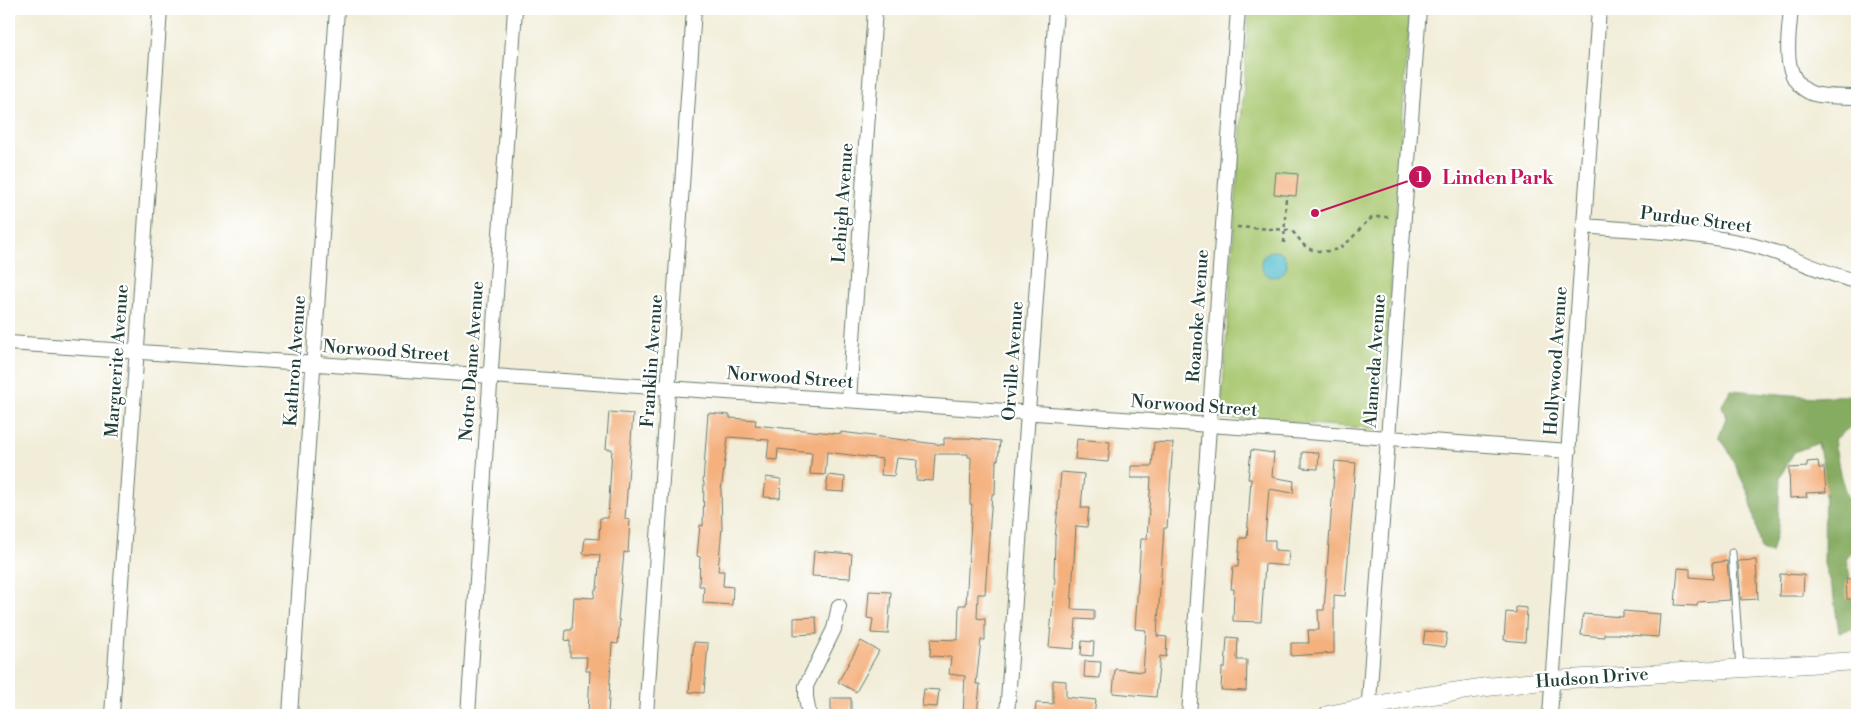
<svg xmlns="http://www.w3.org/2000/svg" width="1866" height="724" font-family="'Libre Bodoni',serif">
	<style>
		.green { fill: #a8c76f; stroke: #648252 }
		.forest { fill: #86ac62; stroke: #52744b }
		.water { fill: #52becd; stroke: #387e80 }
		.building { fill: #f4b17e }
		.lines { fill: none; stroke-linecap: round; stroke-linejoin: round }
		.service-casing { stroke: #687b6d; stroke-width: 9 }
		.minor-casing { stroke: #687b6d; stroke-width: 16 }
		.tertiary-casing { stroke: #687b6d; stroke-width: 19 }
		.path { stroke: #687b6d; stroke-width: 2.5; stroke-dasharray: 4 4; stroke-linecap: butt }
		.service { stroke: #fff; stroke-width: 7 }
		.minor { stroke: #fff; stroke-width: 14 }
		.tertiary { stroke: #fff; stroke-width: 18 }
		.labels { text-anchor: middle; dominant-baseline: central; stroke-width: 4.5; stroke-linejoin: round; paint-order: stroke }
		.street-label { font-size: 18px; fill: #1f3d34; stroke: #fff }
		.leader { fill: none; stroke: #c2185b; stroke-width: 2 }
		.callout-dot { fill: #c2185b; stroke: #fff; stroke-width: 2 }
		.mark-label { font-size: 15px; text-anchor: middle; font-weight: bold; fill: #fff }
		.callout-label { font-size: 19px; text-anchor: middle; font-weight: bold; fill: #c2185b; stroke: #fff; stroke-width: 4.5; stroke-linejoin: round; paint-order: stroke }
	</style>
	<rect width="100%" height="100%" fill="#fff"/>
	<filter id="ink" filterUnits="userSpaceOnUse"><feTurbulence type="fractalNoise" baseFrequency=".02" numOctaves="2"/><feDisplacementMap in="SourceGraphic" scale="10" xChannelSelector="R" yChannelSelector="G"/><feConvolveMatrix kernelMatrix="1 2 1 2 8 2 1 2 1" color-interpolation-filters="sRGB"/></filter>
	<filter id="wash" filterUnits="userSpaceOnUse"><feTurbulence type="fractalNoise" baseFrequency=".0096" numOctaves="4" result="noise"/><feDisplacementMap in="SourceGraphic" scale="20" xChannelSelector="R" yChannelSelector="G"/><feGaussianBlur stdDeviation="1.12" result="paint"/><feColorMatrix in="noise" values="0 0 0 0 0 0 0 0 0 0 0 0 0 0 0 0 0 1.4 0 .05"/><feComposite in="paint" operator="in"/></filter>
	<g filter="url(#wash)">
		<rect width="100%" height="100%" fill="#f1edd8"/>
		<path class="green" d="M1249 9H1410L1381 429 1221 418Z"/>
		<path class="forest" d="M1731 390 1815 397 1857 395V428L1850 427 1834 440 1840 474 1857 530V548L1847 558 1857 628 1839 632 1833 592 1824 564 1825 476 1818 443 1794 452 1780 477 1778 526 1771 553 1761 550 1750 497 1728 450 1719 436 1726 418 1722 405Z"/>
		<path class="water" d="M1261 264a13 13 0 1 1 26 0a13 13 0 1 1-26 0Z"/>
		<g id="blocks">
			<path class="building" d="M1276 172 1298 174 1296 196 1274 194Z
				M609 412 633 414 625 519 630 520 628 553 624 552 618 620H620L618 644 612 643 608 715H588L590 671H586L587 657H570V641L565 640 566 630H572L574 597 594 598 595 589H597L600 555 583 554 585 538 599 539 600 518H608L612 449H606Z
				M708 413 730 415V418L756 420 755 425 841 434V432L944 445V438H967L1000 441 998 460H996L995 494H992L985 594H978L977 618 985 619V640H981L976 684H980L977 715H963L965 676 949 674 951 657 930 656 931 639 958 640 959 605H966L972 504H970L971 457H968V454H935L933 481 916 480 917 460 897 458 894 476 881 475 882 459 827 452 825 475 810 474 812 453 778 449 777 460 767 459 769 440 728 437 721 491 722 528 718 571H724L723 586 733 587 732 605 703 603 704 586H699L700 557 697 556 700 525 703 526 704 482H703Z
				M1077 439 1110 442 1108 462 1075 459Z
				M1154 442 1173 443 1167 528H1164L1157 636 1167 637 1166 657 1160 656 1156 697 1113 693 1115 669 1143 672 1146 630 1135 629 1141 539H1147L1151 478H1131V466H1152Z
				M1251 450 1274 453 1272 477 1294 481 1293 493 1269 489 1265 540H1275V550L1289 551 1288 566 1265 564 1261 622 1233 621 1234 589H1231L1233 567H1238L1240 538H1247L1251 479H1248Z
				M1302 452 1319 453 1318 469 1302 468Z
				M1335 461 1356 463 1345 596 1334 595V653L1291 656V643H1309L1308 630H1319L1318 610H1324Z
				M1818 461 1819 468H1824L1826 492 1806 493 1807 497 1790 498 1789 468 1807 467V462Z
				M1061 472 1084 474 1081 508H1089L1087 527 1076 526 1071 609 1094 610V620L1076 619 1074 649 1049 647 1055 578H1054L1055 539Z
				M828 475 845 477 844 492 826 491Z
				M766 477 781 479 780 498 764 497Z
				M814 551 852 554 850 578 812 576Z
				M1756 560 1758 599 1741 600 1738 561Z
				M1727 561 1730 600 1698 602 1697 606 1675 605 1678 568 1690 569V577L1713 579 1712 563Z
				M1780 574 1804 575 1803 596H1779Z
				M1846 579H1857V599H1847Z
				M869 591 891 592 888 634 871 633 873 619 867 618Z
				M1516 607 1527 608 1525 642 1504 640 1506 612 1516 613Z
				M1623 611 1660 614 1658 637 1615 634H1604V637L1581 635 1583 614 1623 617Z
				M816 617 817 634 794 635V618Z
				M1425 631 1447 633 1445 647 1423 644Z
				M1227 637 1238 638 1237 660H1247L1246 691 1221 690 1222 668H1225Z
				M861 641 879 651 856 692 838 682Z
				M1082 641 1094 642 1093 656 1081 655Z
				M694 642 708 643 704 693 689 692Z
				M1085 661 1101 662 1100 678 1084 677Z
				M1053 680 1066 681V697L1096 700 1094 715H1035L1036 703 1053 704Z
				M924 689 939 690 937 707 922 706Z
				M831 698H851V714H831Z"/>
		</g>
	</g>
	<g filter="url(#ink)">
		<use href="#blocks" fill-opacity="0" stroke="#687b6d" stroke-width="1"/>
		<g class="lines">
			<defs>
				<path id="service" d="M1732 553 1740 668"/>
				<path id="minor" d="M1791 9C1789 36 1779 79 1811 93 1824 98 1843 96 1857 97
					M1584 226C1641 231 1700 232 1755 246 1790 255 1822 274 1857 281
					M9 343 1210 425 1569 451
					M849 400 875 9
					M112 715 160 9
					M290 715 337 9
					M468 715 515 9
					M646 715 694 9
					M809 715 806 697V686L834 629 839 606
					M1007 715 1056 9
					M1189 715 1238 9
					M1368 715 1419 9
					M1550 715 1599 9"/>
				<path id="tertiary" d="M1328 715 1412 698 1487 687 1553 680 1857 661"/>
			</defs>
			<use href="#service" class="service-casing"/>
			<use href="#minor" class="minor-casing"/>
			<use href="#tertiary" class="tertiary-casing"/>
			<path class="path" d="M1237 227 1290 230C1297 234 1300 242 1306 247 1311 250 1316 251 1322 251 1346 254 1356 229 1373 217H1390
				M1284 243 1286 195"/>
			<use href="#service" class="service"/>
			<use href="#minor" class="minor"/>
			<use href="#tertiary" class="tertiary"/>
		</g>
	</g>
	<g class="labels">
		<g class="street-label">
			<text transform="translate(843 203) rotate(-86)">Lehigh Avenue</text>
			<text transform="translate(1696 220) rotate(7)">Purdue Street</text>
			<text transform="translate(1198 316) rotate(-86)">Roanoke Avenue</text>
			<text transform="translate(386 351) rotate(4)">Norwood Street</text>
			<text transform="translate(117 361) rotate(-86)">Marguerite Avenue</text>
			<text transform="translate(295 361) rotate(-86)">Kathron Avenue</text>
			<text transform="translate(472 361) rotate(-86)">Notre Dame Avenue</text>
			<text transform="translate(652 361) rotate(-86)">Franklin Avenue</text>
			<text transform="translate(1013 361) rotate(-86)">Orville Avenue</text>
			<text transform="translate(1375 361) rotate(-86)">Alameda Avenue</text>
			<text transform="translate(1556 361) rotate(-86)">Hollywood Avenue</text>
			<text transform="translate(790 378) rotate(4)">Norwood Street</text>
			<text transform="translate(1194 406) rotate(4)">Norwood Street</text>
			<text transform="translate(1592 678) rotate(-4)">Hudson Drive</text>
		</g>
	</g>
	<path class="leader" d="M1315 213L1420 177"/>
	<g class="callout-dot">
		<circle cx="1315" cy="213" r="5"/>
		<circle cx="1420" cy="177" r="12"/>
	</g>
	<g class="mark-label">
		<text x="1420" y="182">1</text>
	</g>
	<g class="callout-label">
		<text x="1498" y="184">Linden Park</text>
	</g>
	<rect width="1866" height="724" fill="none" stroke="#fff" stroke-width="30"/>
</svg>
